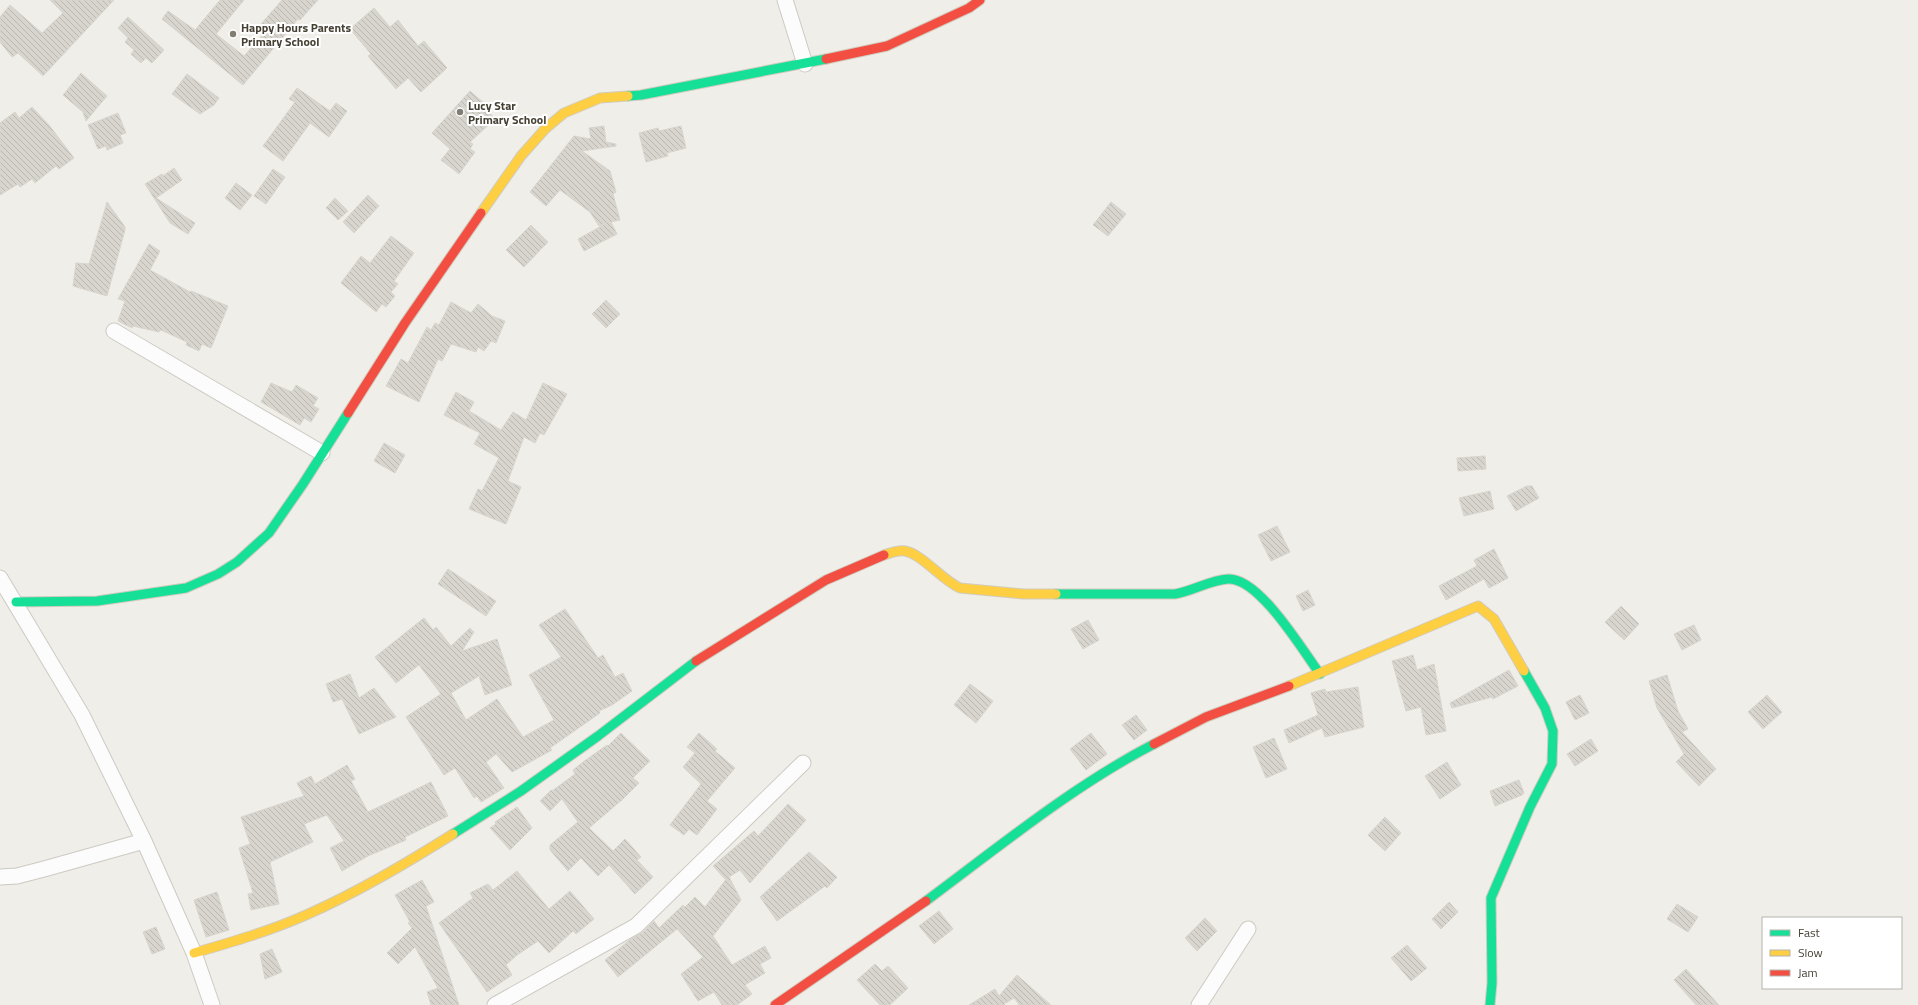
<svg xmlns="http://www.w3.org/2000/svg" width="1918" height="1005" font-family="'Titillium Web',sans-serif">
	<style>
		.building { fill: url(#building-back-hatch); stroke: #d8d5ce }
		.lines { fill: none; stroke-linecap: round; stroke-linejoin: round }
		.street-casing { stroke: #cdcac4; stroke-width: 17 }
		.fast-casing { stroke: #d0cbbe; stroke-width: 11 }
		.slow-casing { stroke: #d0cbbe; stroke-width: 11 }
		.jam-casing { stroke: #d0cbbe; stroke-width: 11 }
		.street { stroke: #fdfcfc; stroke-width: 15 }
		.fast { stroke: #16e098; stroke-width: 9 }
		.slow { stroke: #ffcf43; stroke-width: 9 }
		.jam { stroke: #f24e42; stroke-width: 9 }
		.poi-dot { fill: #827d73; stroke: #fff; stroke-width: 1.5 }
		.labels { text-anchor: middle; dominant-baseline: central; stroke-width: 4; stroke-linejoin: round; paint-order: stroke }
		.poi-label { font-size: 12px; font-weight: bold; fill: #464034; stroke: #fff; text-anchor: start }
	</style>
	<defs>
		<pattern id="building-back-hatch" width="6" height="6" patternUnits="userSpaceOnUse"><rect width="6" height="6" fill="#d8d5cf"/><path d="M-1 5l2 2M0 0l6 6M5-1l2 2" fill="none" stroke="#bbb8b2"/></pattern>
	</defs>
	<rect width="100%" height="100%" fill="#f0eee8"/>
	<path class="building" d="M50 0H114L43 76 18 53 12 57 0 42V17L10 5 42 33 63 13Z
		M220 0H244L216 34 244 56 267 30 261 24 282 0H318L300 20 298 19 243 85 162 19 168 11 195 30Z
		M374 8 390 27 398 20 418 46 424 41 447 68 421 92 408 78 396 89 368 56 371 54 350 29Z
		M128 17 164 50 152 63 146 58 141 63 131 54 134 50 125 42 128 38 118 28Z
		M81 73 107 96 86 121 83 112 63 95Z
		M187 74 219 98 214 105 200 114 172 94Z
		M297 88 330 111 336 103 347 111 329 137 310 123 283 161 263 146 295 102 289 99Z
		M470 91 484 103 483 105 495 119 470 142 473 144 470 149 475 152 459 174 441 160 450 149 432 133Z
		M32 107 49 125 74 158 59 169 56 166 35 183 32 179 20 187 18 184 0 195V123L15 112 19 118Z
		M118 113 126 133 120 135 123 143 107 150 106 146 98 149 88 125Z
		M604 126 606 142 616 144V146L582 151 610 171 616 192 613 194 620 220 611 222 617 234 584 251 578 239 607 223 599 226 590 212 560 190 546 206 530 192 574 136 591 139 589 128Z
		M681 126 686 148 667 153 668 156 646 162 639 133 658 128 659 131Z
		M174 168 182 180 156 198 195 223 188 234 170 223 145 184 162 174 163 176Z
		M273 169 285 177 266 204 254 196Z
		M236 183 252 195 240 210 225 198Z
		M368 195 379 206 354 233 343 222Z
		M335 198 348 211 338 220 326 208Z
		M107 202 125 227V230L107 296 73 286 76 263 89 264Z
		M1111 202 1126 214 1108 236 1093 225Z
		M531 225 548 242 524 267 506 250Z
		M391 236 414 253 394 281 398 284 391 292 395 296 386 307 382 304 376 312 341 283 361 256 370 263Z
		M149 244 160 251 150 270 190 292 191 291 228 306 211 348 202 344 199 351 186 345 187 342 161 330 159 332 133 326 132 328 118 321 125 301 118 299Z
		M606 300 620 314 606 328 592 314Z
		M451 302 471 313 478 304 492 316 505 321 496 343 491 341 484 351 478 347 476 352 451 344 442 361 438 359 419 402 386 386 401 359 408 363 427 327 431 330 435 323 439 325Z
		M271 383 292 392 296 385 318 398 313 406 319 409 311 422 304 418 300 425 261 402Z
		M543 383 567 394 544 435 540 433 535 443 524 437 508 481 521 487 506 524 469 509 478 489 482 491 499 458 474 444 480 433 444 415 456 392 474 402 469 411 501 430 513 412 526 420Z
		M384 443 405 455 395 473 374 461Z
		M1485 456 1486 469 1458 471 1457 458Z
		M1527 486H1532L1539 498 1516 511 1507 496Z
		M1490 491 1494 509 1464 516 1459 498Z
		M1277 526 1290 552 1271 561 1258 535Z
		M1494 549 1508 578 1489 588 1484 579 1446 600 1439 586 1477 566 1474 560Z
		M448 569 496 601 486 616 438 584Z
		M1308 590 1315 605 1303 611 1296 596Z
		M1621 606 1639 624 1624 640 1605 622Z
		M565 609 598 658 603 655 615 677 623 673 632 691 612 705 599 711 600 713 550 748 552 750 512 772 496 754 486 762 504 788 481 802 477 796 474 798 455 768 444 775 406 717 441 694 419 665 396 683 375 657 424 618 433 630 436 627 451 646 470 628 474 632 462 651 497 639 512 685 485 695 479 676 451 693 466 720 497 699 523 737 554 720 529 675 561 657 539 625Z
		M1088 620 1099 640 1083 649 1071 629Z
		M1694 625 1701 640 1682 650 1674 634Z
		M1413 655 1417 670 1434 664 1446 731 1426 735 1421 707 1406 711 1392 661Z
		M1509 670 1518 686 1493 699 1492 697 1452 708 1450 703Z
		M350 674 359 698 374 688 396 717 359 734 342 699 333 702 326 684Z
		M1667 675 1678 711 1688 729 1682 732 1716 769 1699 786 1676 762 1684 754 1657 708 1649 681Z
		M970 684 993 701 976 723 954 705Z
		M1358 687 1364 727 1325 737 1322 728 1289 743 1284 730 1318 715 1311 693 1325 689 1326 692Z
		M1580 695 1589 713 1575 720 1566 702Z
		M1767 695 1782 712 1763 729 1748 712Z
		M1136 715 1147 730 1134 740 1122 725Z
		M621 733 650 761 633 778 639 783 623 799 589 828 613 851 625 839 641 857 637 860 653 877 635 894 609 865 598 876 581 858 568 871 550 850V845L578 822 562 799 550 811 540 801 551 790 552 791 575 774 573 770 583 762 607 745 608 746Z
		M699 733 717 749 715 751 735 768 707 801 717 809 697 835 689 829 684 835 670 825 701 784 683 767 695 753 687 747Z
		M1091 733 1107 754 1086 770 1070 749Z
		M1274 738 1287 769 1266 778 1253 747Z
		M1591 739 1598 751 1575 766 1567 754Z
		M1447 762 1461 785 1440 799 1425 776Z
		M347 765 355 779 351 781 368 812 431 782 448 816 405 837 406 840 368 856 342 871 330 848 344 841 327 815 304 824 313 842 270 862 279 904 251 910 248 894 253 893 239 848 250 844 241 817 304 796 297 783 311 776 315 784Z
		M1519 780 1524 793 1522 795 1495 806 1490 791Z
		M788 804 806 820 750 883 740 870 729 877 741 900 713 936 732 965 765 946 771 958 760 964 765 973 745 985 752 994 737 1005H722L714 992 698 1001 681 974 703 957 677 929 618 977 605 960 631 939 642 933 654 921 659 928 683 905 685 907 695 897 705 907 727 878 725 879 713 866 754 831 758 836Z
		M517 807 532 828 510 850 490 828 496 824 495 822Z
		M1385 817 1401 833 1385 851 1368 835Z
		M809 852 837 877 827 888 825 886 777 921 760 897Z
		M517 871 549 909 570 891 594 919 576 934 573 931 549 953 538 941 517 955 506 965 512 975 487 992 439 923 473 898 470 893 488 884 493 890Z
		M422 880 434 902 426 906 459 1005H431L427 992 438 988 415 947 398 964 387 953 412 928 408 923 410 922 395 895Z
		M217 892 229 930 206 937 194 900Z
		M1449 902 1458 912 1441 929 1432 919Z
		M1677 904 1698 917 1688 932 1667 919Z
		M939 911 953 929 934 944 919 926Z
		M1205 918 1217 931 1197 951 1185 938Z
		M156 927 165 949 152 954 143 932Z
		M1407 945 1427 968 1411 981 1391 958Z
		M272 949 282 972 265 979 260 954Z
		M875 964 882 971 888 966 908 988 890 1005H880L857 980Z
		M1686 969 1719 1005H1696L1674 980Z
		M1017 975 1051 1005H1019L1014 998 1004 1004 1005 1005H969L995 989 999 996Z"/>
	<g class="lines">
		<defs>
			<path id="street" d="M785 0 805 64
				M114 331 322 453
				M0 578 82 715 144 841 194 953 212 1005
				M0 877 17 876 44 869 144 841
				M495 1005 636 926 803 763
				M1199 1005 1248 929"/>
			<path id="fast" d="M628 96 641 95 826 59
				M1056 594H1175C1193 591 1210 580 1228 579 1259 577 1303 651 1320 674
				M16 602 97 601 186 588 218 574 237 562 269 533 303 484 348 413
				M453 834 521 791 598 736 696 661
				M926 901C1000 846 1073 786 1154 744
				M1490 1005 1492 983 1491 898 1530 807 1552 764 1553 731 1545 708 1524 671"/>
			<path id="slow" d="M481 213 521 156 545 129 564 113 600 98 628 96
				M884 555C890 553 898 550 905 551 922 554 942 580 960 588L1023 594H1056
				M1289 686 1478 606 1494 619 1524 671
				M194 953C232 942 270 931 306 915 358 892 405 864 453 834"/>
			<path id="jam" d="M826 59 887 46 969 8 980 0
				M348 413 405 323 481 213
				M696 661 826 580 884 555
				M1154 744 1206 717 1289 686
				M775 1005 926 901"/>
		</defs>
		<use href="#street" class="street-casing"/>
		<use href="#fast" class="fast-casing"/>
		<use href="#slow" class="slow-casing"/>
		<use href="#jam" class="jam-casing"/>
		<use href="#street" class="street"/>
		<use href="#fast" class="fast"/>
		<use href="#slow" class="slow"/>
		<use href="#jam" class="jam"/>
	</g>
	<g class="poi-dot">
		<circle cx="233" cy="34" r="4"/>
		<circle cx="460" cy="112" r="4"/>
	</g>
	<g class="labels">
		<g class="poi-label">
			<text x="241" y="27">Happy Hours Parents<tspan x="241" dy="14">Primary School</tspan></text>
			<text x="468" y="105">Lucy Star<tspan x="468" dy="14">Primary School</tspan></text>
		</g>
	</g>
	<rect x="1762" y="917" width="140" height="72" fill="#ffffff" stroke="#b5b3ae"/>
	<rect x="1770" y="930" width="20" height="6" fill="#16e098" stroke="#b5b3ae"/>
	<text x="1798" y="937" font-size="12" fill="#464034">Fast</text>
	<rect x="1770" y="950" width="20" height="6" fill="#ffcf43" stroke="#b5b3ae"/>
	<text x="1798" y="957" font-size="12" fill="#464034">Slow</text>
	<rect x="1770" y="970" width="20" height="6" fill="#f24e42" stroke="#b5b3ae"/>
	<text x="1798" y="977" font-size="12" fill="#464034">Jam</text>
</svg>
